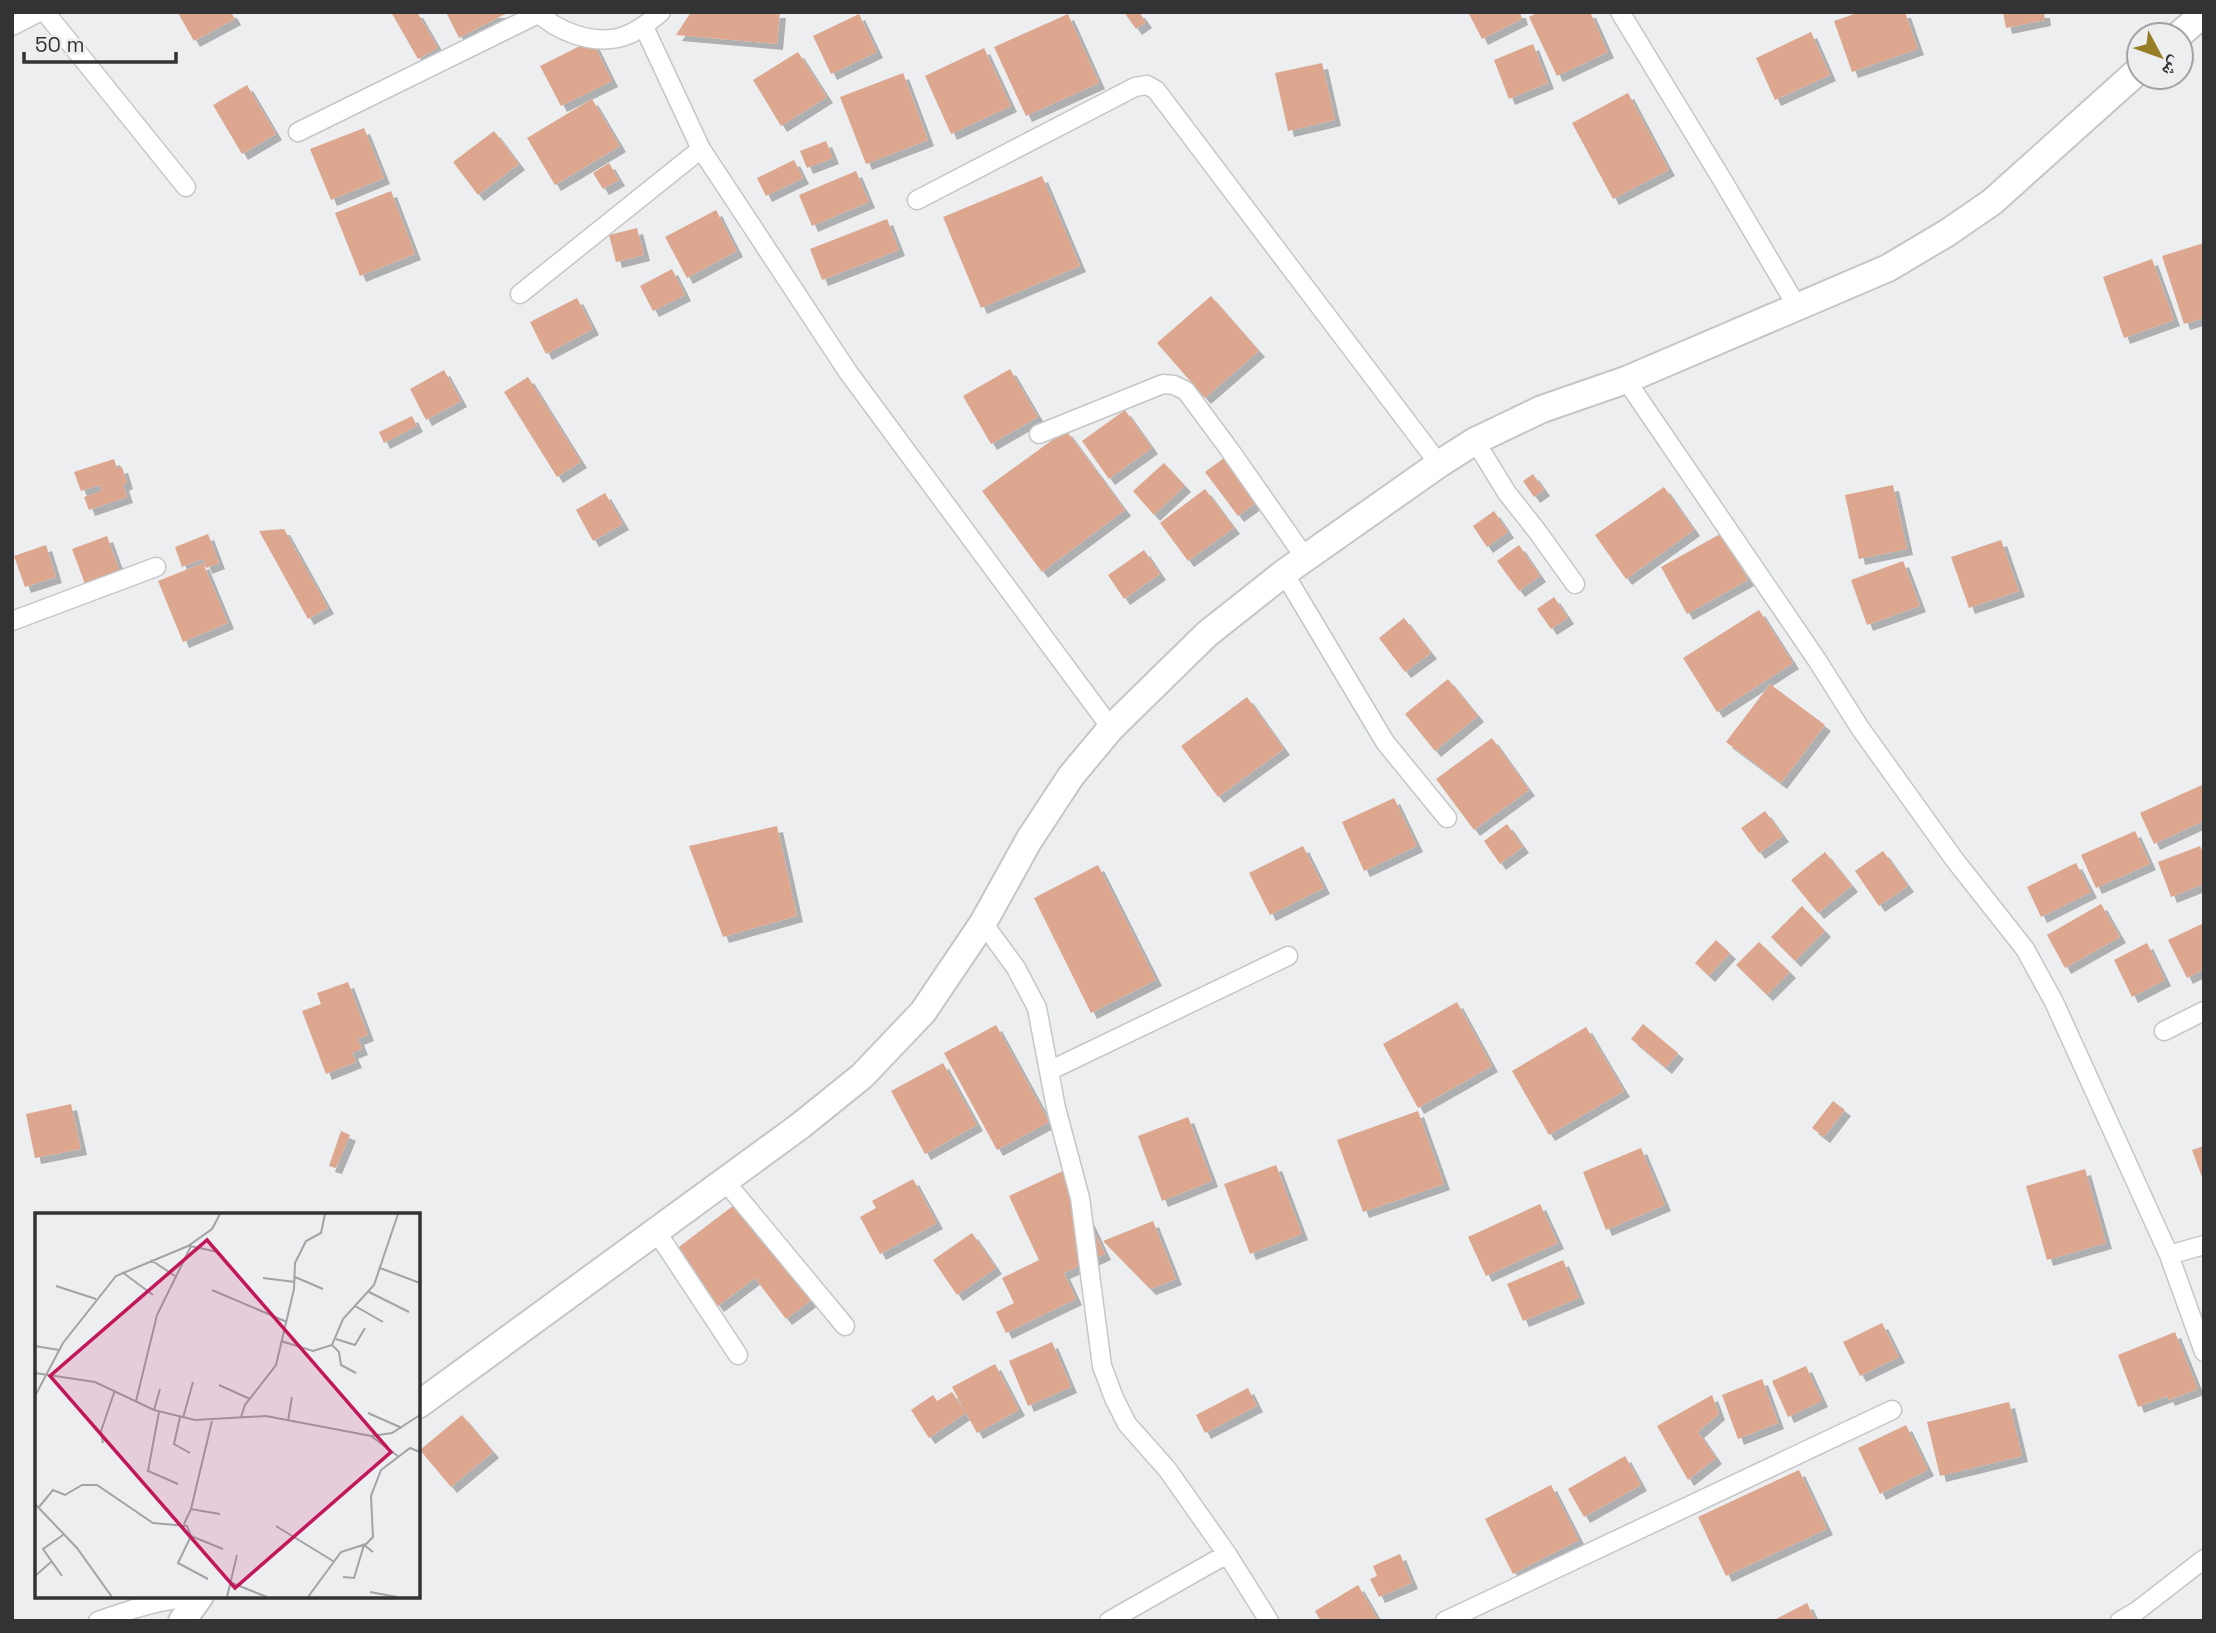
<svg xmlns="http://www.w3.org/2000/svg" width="2216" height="1633" font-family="'Space Grotesk','Noto Naskh Arabic',sans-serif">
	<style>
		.building { fill: #dda68e; filter: url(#shadow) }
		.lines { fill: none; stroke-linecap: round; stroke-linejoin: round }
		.street-casing { stroke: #c4c6c8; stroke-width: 21 }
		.secondary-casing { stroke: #c4c6c8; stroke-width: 30 }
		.street { stroke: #fff; stroke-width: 18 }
		.secondary { stroke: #fff; stroke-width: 26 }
		.inset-road { fill: none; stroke: #a2a3a5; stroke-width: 2 }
		.view { fill: #c2185b; fill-opacity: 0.15; stroke: #c2185b; stroke-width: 3.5 }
		.inset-edge { fill: none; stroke: #323334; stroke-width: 3.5 }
	</style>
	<defs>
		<filter id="shadow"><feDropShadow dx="6" dy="6" stdDeviation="0" flood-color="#0004"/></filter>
	</defs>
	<rect width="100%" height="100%" fill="#eceef0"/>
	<path class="building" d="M180 12H231L235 19 194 41 178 13Z
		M391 12H417L438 48 418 59Z
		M446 12H509L459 38Z
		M691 12H780L777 44 676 35Z
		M1124 12H1139L1146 22 1136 29Z
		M1468 12H1520L1522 19 1482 39Z
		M1539 12H1590L1608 52 1557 76 1529 17Z
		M1860 12H1905L1918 49 1852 72 1834 21Z
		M2003 12H2044L2045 20 2006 28Z
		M859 14 877 52 831 74 813 36Z
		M1068 14 1099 83 1026 116 994 47Z
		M1811 32 1830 75 1775 100 1756 58Z
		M592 40 612 81 561 106 540 66Z
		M1533 44 1548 83 1509 99 1494 60Z
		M984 48 1011 106 951 134 925 76Z
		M798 52 827 97 781 126 753 80Z
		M1322 63 1335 120 1288 131 1275 73Z
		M903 73 928 140 866 164 840 97Z
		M247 85 276 134 242 154 213 105Z
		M1628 93 1669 170 1613 199 1572 123Z
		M592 99 620 146 555 185 527 138Z
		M364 128 384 178 331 200 310 149Z
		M494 131 519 164 478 195 453 162Z
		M826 141 833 158 807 168 800 151Z
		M794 160 803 178 766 196 757 178Z
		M609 163 619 180 603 189 593 173Z
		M856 171 869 202 812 226 799 195Z
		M1042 176 1080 266 981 308 943 217Z
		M391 191 415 254 360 276 335 213Z
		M716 210 737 251 687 278 665 237Z
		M887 219 899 250 822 280 810 249Z
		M637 228 644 255 616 262 609 235Z
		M2204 243V318L2184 324 2162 256Z
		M2152 259 2174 320 2124 338 2103 277Z
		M672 269 685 295 653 311 640 286Z
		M1211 296 1259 351 1205 398 1157 343Z
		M577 298 593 329 546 354 530 322Z
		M1010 369 1038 417 991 444 963 396Z
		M444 370 461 401 426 420 410 389Z
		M528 377 581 462 557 477 504 392Z
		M1125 410 1152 448 1109 479 1082 441Z
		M412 416 417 426 384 443 379 432Z
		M1066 430 1125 510 1042 572 982 491Z
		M1224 458 1256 503 1238 516 1205 472Z
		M114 459 117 468 122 467 127 483 123 485 127 497 89 510 84 497 102 491 99 485 81 491 74 472Z
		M1164 463 1185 486 1154 515 1133 491Z
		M1533 474 1544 490 1534 497 1523 481Z
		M1893 485 1907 549 1859 559 1845 495Z
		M1664 487 1694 530 1626 579 1595 535Z
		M1205 489 1234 528 1188 561 1160 523Z
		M605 493 623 524 593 541 576 510Z
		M1494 511 1508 532 1487 547 1473 526Z
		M284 529 328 608 308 619 259 531Z
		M1722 533 1748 580 1687 614 1661 567Z
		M208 534 219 563 206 568 203 559 182 567 175 547Z
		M107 536 120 572 85 584 72 549Z
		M2001 540 2019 591 1969 608 1951 557Z
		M46 545 56 577 25 587 14 556Z
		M1519 545 1540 576 1519 591 1497 561Z
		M1144 550 1160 574 1124 599 1108 575Z
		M1903 561 1920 606 1867 625 1851 580Z
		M203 563 228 623 183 642 158 581Z
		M1554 597 1568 618 1551 629 1537 609Z
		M1759 610 1793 663 1717 712 1683 658Z
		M1404 618 1431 653 1405 672 1379 638Z
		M1448 679 1478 716 1435 751 1405 714Z
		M1770 684 1825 725 1781 783 1726 742Z
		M1247 697 1284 749 1218 797 1181 746Z
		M1492 738 1529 790 1474 830 1436 779Z
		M2204 784V821L2154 844 2140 813Z
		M1394 798 1417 846 1364 871 1342 822Z
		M1765 811 1783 836 1759 853 1741 828Z
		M1507 824 1523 847 1500 864 1484 841Z
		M777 826 797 916 723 937 689 846Z
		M2135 831 2150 864 2096 888 2081 855Z
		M1303 846 1324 888 1270 915 1249 873Z
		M2200 846 2204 855V884L2171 897 2158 862Z
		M1883 851 1908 886 1879 906 1855 871Z
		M1825 852 1852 886 1818 913 1791 880Z
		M2076 863 2091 892 2041 917 2027 887Z
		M1098 865 1156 980 1091 1013 1034 898Z
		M2101 904 2120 937 2065 968 2047 935Z
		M1802 906 1825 931 1795 961 1771 937Z
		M2204 923V969L2187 978 2168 940Z
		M1716 940 1730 953 1709 976 1695 963Z
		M1759 942 1790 972 1767 995 1736 965Z
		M2147 943 2165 980 2132 997 2114 960Z
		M348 982 368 1035 358 1039 362 1049 352 1053 356 1062 326 1074 302 1011 321 1004 317 993Z
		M1457 1002 1492 1066 1418 1108 1383 1044Z
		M1643 1024 1678 1053 1666 1068 1631 1039Z
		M996 1025 1049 1122 997 1150 944 1053Z
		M1586 1027 1624 1091 1549 1135 1512 1071Z
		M943 1063 977 1125 925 1154 891 1091Z
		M1833 1101 1845 1110 1824 1137 1812 1128Z
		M71 1104 81 1149 35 1158 26 1114Z
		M1418 1111 1444 1184 1363 1212 1337 1140Z
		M1188 1117 1212 1181 1162 1201 1138 1136Z
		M341 1131 350 1135 336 1168 329 1166Z
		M2204 1146V1180H2203L2192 1150Z
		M1641 1148 1665 1205 1606 1230 1583 1172Z
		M1276 1165 1302 1234 1250 1254 1224 1184Z
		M2085 1169 2106 1243 2047 1260 2026 1186Z
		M1065 1170 1105 1254 1064 1273 1076 1299 1006 1333 996 1312 1014 1303 1002 1278 1039 1260 1009 1196Z
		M913 1179 937 1223 880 1254 860 1217 876 1208 872 1201Z
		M738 1202 812 1300 786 1319 755 1278 718 1306 675 1250Z
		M1540 1204 1558 1243 1486 1276 1468 1237Z
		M1153 1221 1176 1279 1150 1289 1103 1241Z
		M972 1233 996 1268 957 1295 933 1260Z
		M1563 1260 1579 1298 1523 1321 1507 1284Z
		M1882 1323 1899 1357 1860 1376 1843 1342Z
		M2175 1332 2198 1389 2169 1400 2167 1396 2138 1407 2118 1355Z
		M1052 1342 1071 1387 1028 1406 1009 1361Z
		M995 1364 1019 1410 977 1433 952 1387Z
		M1806 1366 1822 1401 1788 1417 1772 1381Z
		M1762 1379 1778 1423 1738 1439 1722 1395Z
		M1248 1388 1257 1406 1205 1433 1196 1415Z
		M952 1392 966 1413 929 1438 911 1410 933 1395 937 1401Z
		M1712 1395 1719 1414 1698 1432 1716 1458 1688 1480 1657 1426Z
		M2009 1402 2022 1456 1940 1476 1927 1422Z
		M462 1415 493 1452 451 1487 420 1450Z
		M1906 1425 1928 1470 1880 1494 1858 1448Z
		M1625 1456 1641 1485 1584 1517 1568 1489Z
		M1799 1470 1827 1529 1726 1576 1698 1517Z
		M1551 1485 1579 1540 1513 1574 1485 1519Z
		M1400 1554 1412 1583 1379 1597 1370 1579 1377 1576 1373 1566Z
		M1358 1585 1379 1621H1321L1315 1611Z
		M1807 1603 1816 1621H1772Z"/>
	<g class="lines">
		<defs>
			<path id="street" d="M45 12 186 187
				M537 12C557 31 590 44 618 38 635 34 648 23 661 12
				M1620 12 1723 181 1798 308
				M12 26 39 12
				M298 132 538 14
				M701 149 848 372 1111 728
				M917 200 1135 87 1147 85 1156 90 1439 464
				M520 294 701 149 644 27
				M1626 380 1817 660 1860 728 1954 859 2025 949 2054 1002 2169 1255 2204 1352
				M1039 434 1163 384 1174 385 1186 391 1229 449 1306 559
				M1475 441 1507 493 1537 531 1575 584
				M1284 573 1385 742 1447 818
				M12 621 156 567
				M983 923 1016 968 1037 1008 1056 1108 1080 1198 1102 1366 1114 1398 1127 1424 1167 1469 1227 1554 1269 1621
				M2164 1031 2204 1011
				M1049 1071 1288 956
				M724 1180 845 1326
				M656 1231 738 1355
				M2169 1255 2204 1245
				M98 1621C132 1609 164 1598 200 1597
				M1109 1621 1227 1554
				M1445 1621 1892 1410
				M2120 1621 2137 1611 2204 1559"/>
			<path id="secondary" d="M2179 35 2204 13
				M418 1405 800 1126 862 1076 923 1012 983 923 1029 840 1071 776 1111 728 1207 634 1284 573 1439 464 1475 441 1542 409 1626 380 1888 268 1947 233 1992 202 2139 70
				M182 1621 200 1596"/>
		</defs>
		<use href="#street" class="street-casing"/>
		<use href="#secondary" class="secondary-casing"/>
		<use href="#street" class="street"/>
		<use href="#secondary" class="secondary"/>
	</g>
	<g transform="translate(35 1213)">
		<rect width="385" height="385" fill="#eceef0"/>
		<path class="inset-road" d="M155 33 183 39 192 52M116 47 140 63M345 55 385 70M87 59 118 82M260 64 288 76M228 65 260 69M21 73 61 86M177 77 252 109M334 79 374 99M320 93 348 109M301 126 320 132 330 115M246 128 278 138 297 132 308 106 339 72 363 1M297 132 304 139 306 152 321 160M0 133 24 137M0 160 60 169 119 197 160 207 231 203 336 223 357 220 385 202M184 172 215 186M0 183 28 130 81 63 153 33 177 16 185 1M101 188 122 102 156 33M119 197 125 176M124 199 113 258 143 271M333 200 367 215M145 204 139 231 155 240M206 204 210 192 241 152 259 76 260 50 271 28 286 20 290 1M148 205 158 169M253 208 257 184M336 223 364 244M68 230 66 218 80 177M0 291 42 335 77 384M4 294 18 277 30 282 47 272H62L118 310 152 313 156 323 143 350 173 366M156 296 177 208M149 311 156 296 185 301M241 313 298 348M156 323 188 336M0 363 16 349M27 363 8 336 28 322M308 364 319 365 329 332 338 339M197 370 232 384M335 379 362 384M192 384 202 342M273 384 306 339 331 331 338 324 336 283 346 257 375 235 385 239"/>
		<path class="view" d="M172 27 356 239 200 375 15 163Z"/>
		<rect width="385" height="385" class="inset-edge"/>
	</g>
	<rect width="2216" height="1633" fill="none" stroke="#323334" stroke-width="28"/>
	<g transform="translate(2160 56) rotate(131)"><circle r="33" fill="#eceef0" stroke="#a2a3a5" stroke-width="2"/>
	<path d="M0-5L12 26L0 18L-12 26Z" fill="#977d25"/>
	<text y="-10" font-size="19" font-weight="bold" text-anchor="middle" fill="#323334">ش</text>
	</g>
	<path d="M24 52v10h152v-10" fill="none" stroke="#323334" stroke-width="3.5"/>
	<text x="35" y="52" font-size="21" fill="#323334" stroke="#eceef0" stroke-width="5" paint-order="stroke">50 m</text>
</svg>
